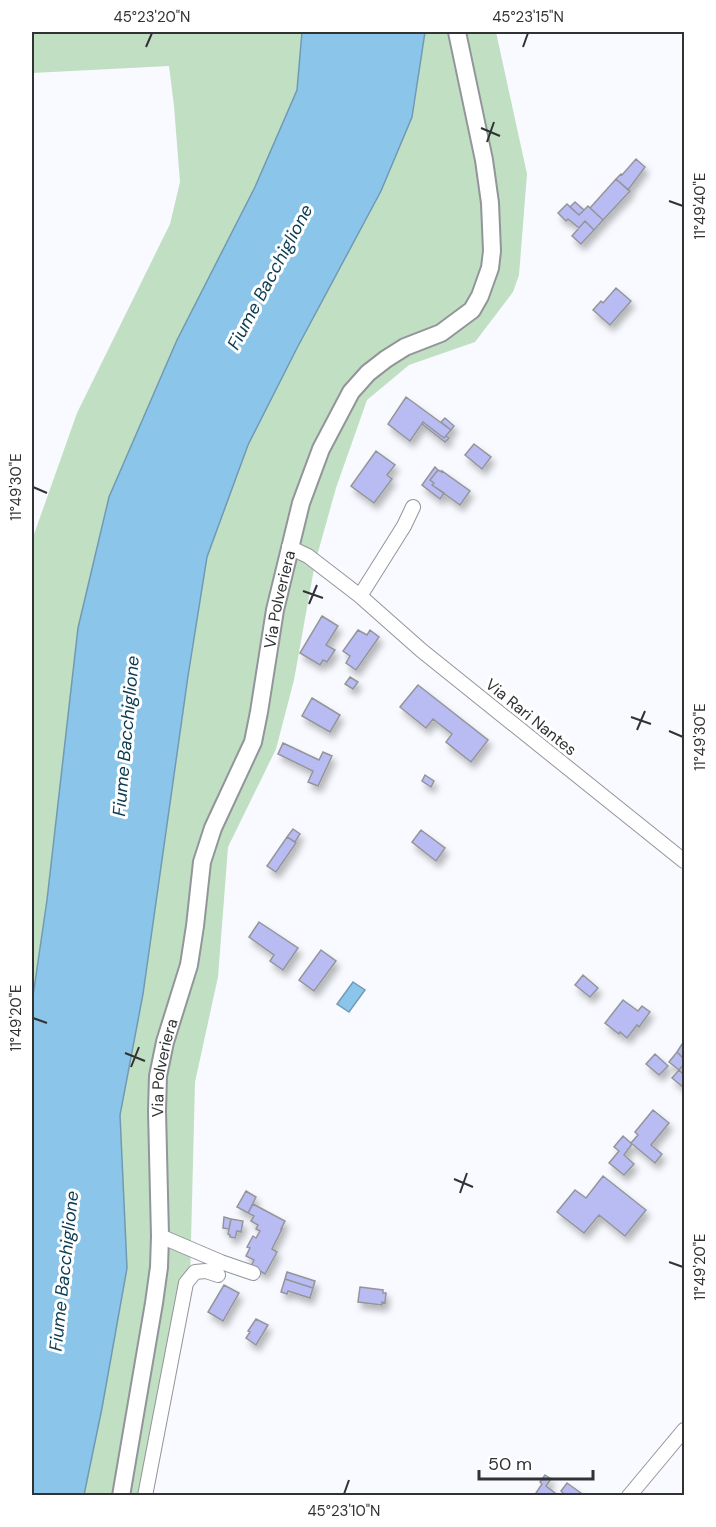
<svg xmlns="http://www.w3.org/2000/svg" width="716" height="1527" font-family="'DM Sans',sans-serif">
	<style>
		.green { fill: #c1dfc2 }
		.water { fill: #8bc6ea; stroke: #709ab3; stroke-width: 1.5 }
		.building { fill: #b9bbf3; stroke: #949599; stroke-width: 1.5; filter: url(#shadow) }
		.lines { fill: none; stroke-linecap: round; stroke-linejoin: round }
		.minor-casing { stroke: #929599; stroke-width: 16 }
		.tertiary-casing { stroke: #929599; stroke-width: 20 }
		.minor { stroke: #fff; stroke-width: 14 }
		.tertiary { stroke: #fff; stroke-width: 16 }
		.ticks { fill: none; stroke: #313234; stroke-width: 2 }
		.labels { text-anchor: middle; dominant-baseline: central; stroke-width: 6; stroke-linejoin: round; paint-order: stroke }
		.street-label { font-size: 16px; fill: #313234; stroke: #fff }
		.water-label { font-size: 18px; font-style: italic; fill: #0a3b53; stroke: #fff }
		.neatline { fill: none; stroke: #313234; stroke-width: 2 }
		.ticks-label { font-size: 15px; text-anchor: middle; fill: #313234 }
	</style>
	<defs>
		<filter id="shadow"><feDropShadow dx="3.5" dy="6" stdDeviation="3" flood-color="#0004"/></filter>
	</defs>
	<rect width="100%" height="100%" fill="#f8faff"/>
	<path class="green" d="M32 32H302L297 90 255 187 177 340 109 497 78 628 47 900 32 1003V540L77 413 170 224 180 182 174 106 169 66 32 73Z
		M425 32H496L527 174 519 275 513 292 475 342 409 365 367 400 336 488 315 563 294 680 276 749 228 847 218 977 195 1082 190 1281 149 1495 84 1496 102 1408 127 1268 120 1115 143 994 188 676 207 557 248 445 297 348 381 191 412 117Z"/>
	<path class="water" d="M302 32H425L412 117 381 191 297 348 248 445 207 557 188 676 143 994 120 1115 127 1268 102 1408 84 1495H32V1003L47 900 78 628 109 497 177 340 255 187 297 90Z
		M353 982 365 990 349 1012 337 1004Z"/>
	<path class="building" d="M636 159 645 167 628 190 616 179 621 174 622 175Z
		M616 179 630 191 603 220 590 208Z
		M575 202 584 210 579 215 570 207Z
		M567 204 579 215 588 206 603 220 594 230 585 221 579 228 568 219 566 221 558 213Z
		M585 221 594 230 581 244 572 236Z
		M616 288 631 301 610 325 593 310 601 301 603 303Z
		M406 397 451 430 444 438 423 422 410 441 388 424Z
		M445 418 454 426 451 430 441 422Z
		M423 422 444 438 446 436 449 438 445 442 422 424Z
		M474 444 491 457 482 469 465 455Z
		M376 451 395 465 387 475 392 479 374 503 351 486Z
		M435 467 438 470 430 480 434 483 432 485 444 493 440 499 422 485Z
		M438 470 442 472V471L470 491 460 505 432 485 434 483 430 480Z
		M322 616 338 626 326 645 335 650 327 662 323 660 320 665 300 653Z
		M358 630 367 635 370 630 379 637 356 670 346 663 350 656 343 651Z
		M350 677 358 682 353 689 345 684Z
		M418 685 488 740 471 762 446 742 452 734 433 719 426 728 400 707Z
		M312 698 340 715 330 732 302 716Z
		M283 743 319 760 323 752 332 756 318 786 308 782 313 771 278 754Z
		M425 775 434 781 431 787 422 781Z
		M293 829 300 834 295 842 287 837Z
		M421 830 445 848 436 861 412 842Z
		M287 837 296 843 276 872 267 866Z
		M259 922 298 948 283 970 270 961 274 955 249 937Z
		M321 950 336 961 314 991 299 980Z
		M583 975 598 988 590 997 575 985Z
		M623 1000 638 1011 642 1006 650 1012 639 1027 637 1025 627 1038 620 1032 619 1034 605 1023Z
		M684 1041V1059L677 1052Z
		M677 1052 684 1059V1064L679 1070 669 1062Z
		M655 1054 668 1066 659 1075 646 1064Z
		M679 1070 684 1075 683 1087 672 1078Z
		M653 1110 669 1123 651 1145 662 1154 655 1163 631 1143 638 1135 635 1132Z
		M623 1136 632 1144 624 1155 634 1164 624 1175 609 1163 619 1151 614 1147Z
		M603 1176 646 1210 625 1236 599 1215 584 1233 557 1212 575 1190 586 1198Z
		M246 1191 256 1197 248 1213 237 1207Z
		M253 1204 285 1221 281 1229H282L272 1249 277 1252 265 1274 251 1266 254 1260 246 1256 250 1248 247 1247 253 1236 256 1238 260 1231 256 1229 258 1225 251 1221 254 1216 248 1213Z
		M224 1217 231 1219 229 1229 223 1228Z
		M231 1219 243 1221 241 1232 237 1231 235 1238 230 1237V1235L228 1234Z
		M287 1272 315 1281 313 1288 285 1279Z
		M285 1279 313 1288 310 1298 288 1291 287 1294 281 1292Z
		M224 1285 239 1293 223 1321 208 1312Z
		M360 1287 383 1290V1293H386L385 1303 382 1302V1305L358 1302Z
		M256 1319 268 1325 256 1345 246 1338 250 1332 248 1331Z
		M545 1475 551 1479 546 1486 559 1496H534L542 1484 540 1482Z
		M567 1483 585 1496H562L563 1493 561 1491Z"/>
	<g class="lines">
		<defs>
			<path id="minor" d="M289 547 308 556 360 596 421 650 684 861
				M360 596 404 526 413 507
				M160 1236 221 1262 253 1273
				M145 1496 186 1283 195 1272 206 1271 218 1275
				M629 1496 684 1430"/>
			<g id="tertiary">
				<path id="s1" d="M121 1496 154 1303 159 1267 160 1236 157 1111 158 1076 165 1042 189 965 195 926 202 862 213 828 253 742 259 712 275 610 301 503 321 449 351 392 368 373 386 359 405 347 441 333 472 310 480 296 490 268 492 251 490 203 484 160 457 32"/>
			</g>
		</defs>
		<use href="#minor" class="minor-casing"/>
		<use href="#tertiary" class="tertiary-casing"/>
		<use href="#minor" class="minor"/>
		<use href="#tertiary" class="tertiary"/>
	</g>
	<path class="ticks" d="M146 47 152 33M523 47 528 33M481 128 500 136M487 142 494 122M669 201 683 206M33 487 47 493M303 591 323 598M309 604 317 585M631 717 651 724M637 730 645 711M669 731 683 737M33 1018 47 1023M125 1053 145 1061M131 1067 139 1047M454 1179 473 1187M460 1193 467 1173M669 1262 683 1267M344 1494 349 1480"/>
	<g class="labels">
		<g class="street-label">
			<text stroke="none"><textPath href="#s1" startOffset="918">Via Polveriera</textPath></text>
			<text transform="translate(531 717) rotate(39)">Via Rari Nantes</text>
			<text stroke="none"><textPath href="#s1" startOffset="432">Via Polveriera</textPath></text>
		</g>
		<g class="water-label">
			<text transform="translate(270 277) rotate(-62)">Fiume Bacchiglione</text>
			<text transform="translate(126 736) rotate(-85)">Fiume Bacchiglione</text>
			<text transform="translate(64 1271) rotate(-84)">Fiume Bacchiglione</text>
		</g>
	</g>
	<rect width="716" height="1527" fill="none" stroke="#ffffff" stroke-width="66"/>
	<path d="M479 1470v9h114v-9" fill="none" stroke="#313234" stroke-width="3"/>
	<text x="488" y="1470" font-size="18" fill="#313234" stroke="#ffffff" stroke-width="4.5" paint-order="stroke">50 m</text>
	<rect x="33" y="33" width="650" height="1461" class="neatline"/>
	<g class="ticks-label">
		<text x="152" y="22">45°23'20"N</text>
		<text x="528" y="22">45°23'15"N</text>
		<text transform="translate(700 206) rotate(-90)" y="5">11°49'40"E</text>
		<text transform="translate(16 487) rotate(-90)" y="5">11°49'30"E</text>
		<text transform="translate(700 737) rotate(-90)" y="5">11°49'30"E</text>
		<text transform="translate(16 1018) rotate(-90)" y="5">11°49'20"E</text>
		<text transform="translate(700 1267) rotate(-90)" y="5">11°49'20"E</text>
		<text x="344" y="1516">45°23'10"N</text>
	</g>
</svg>
